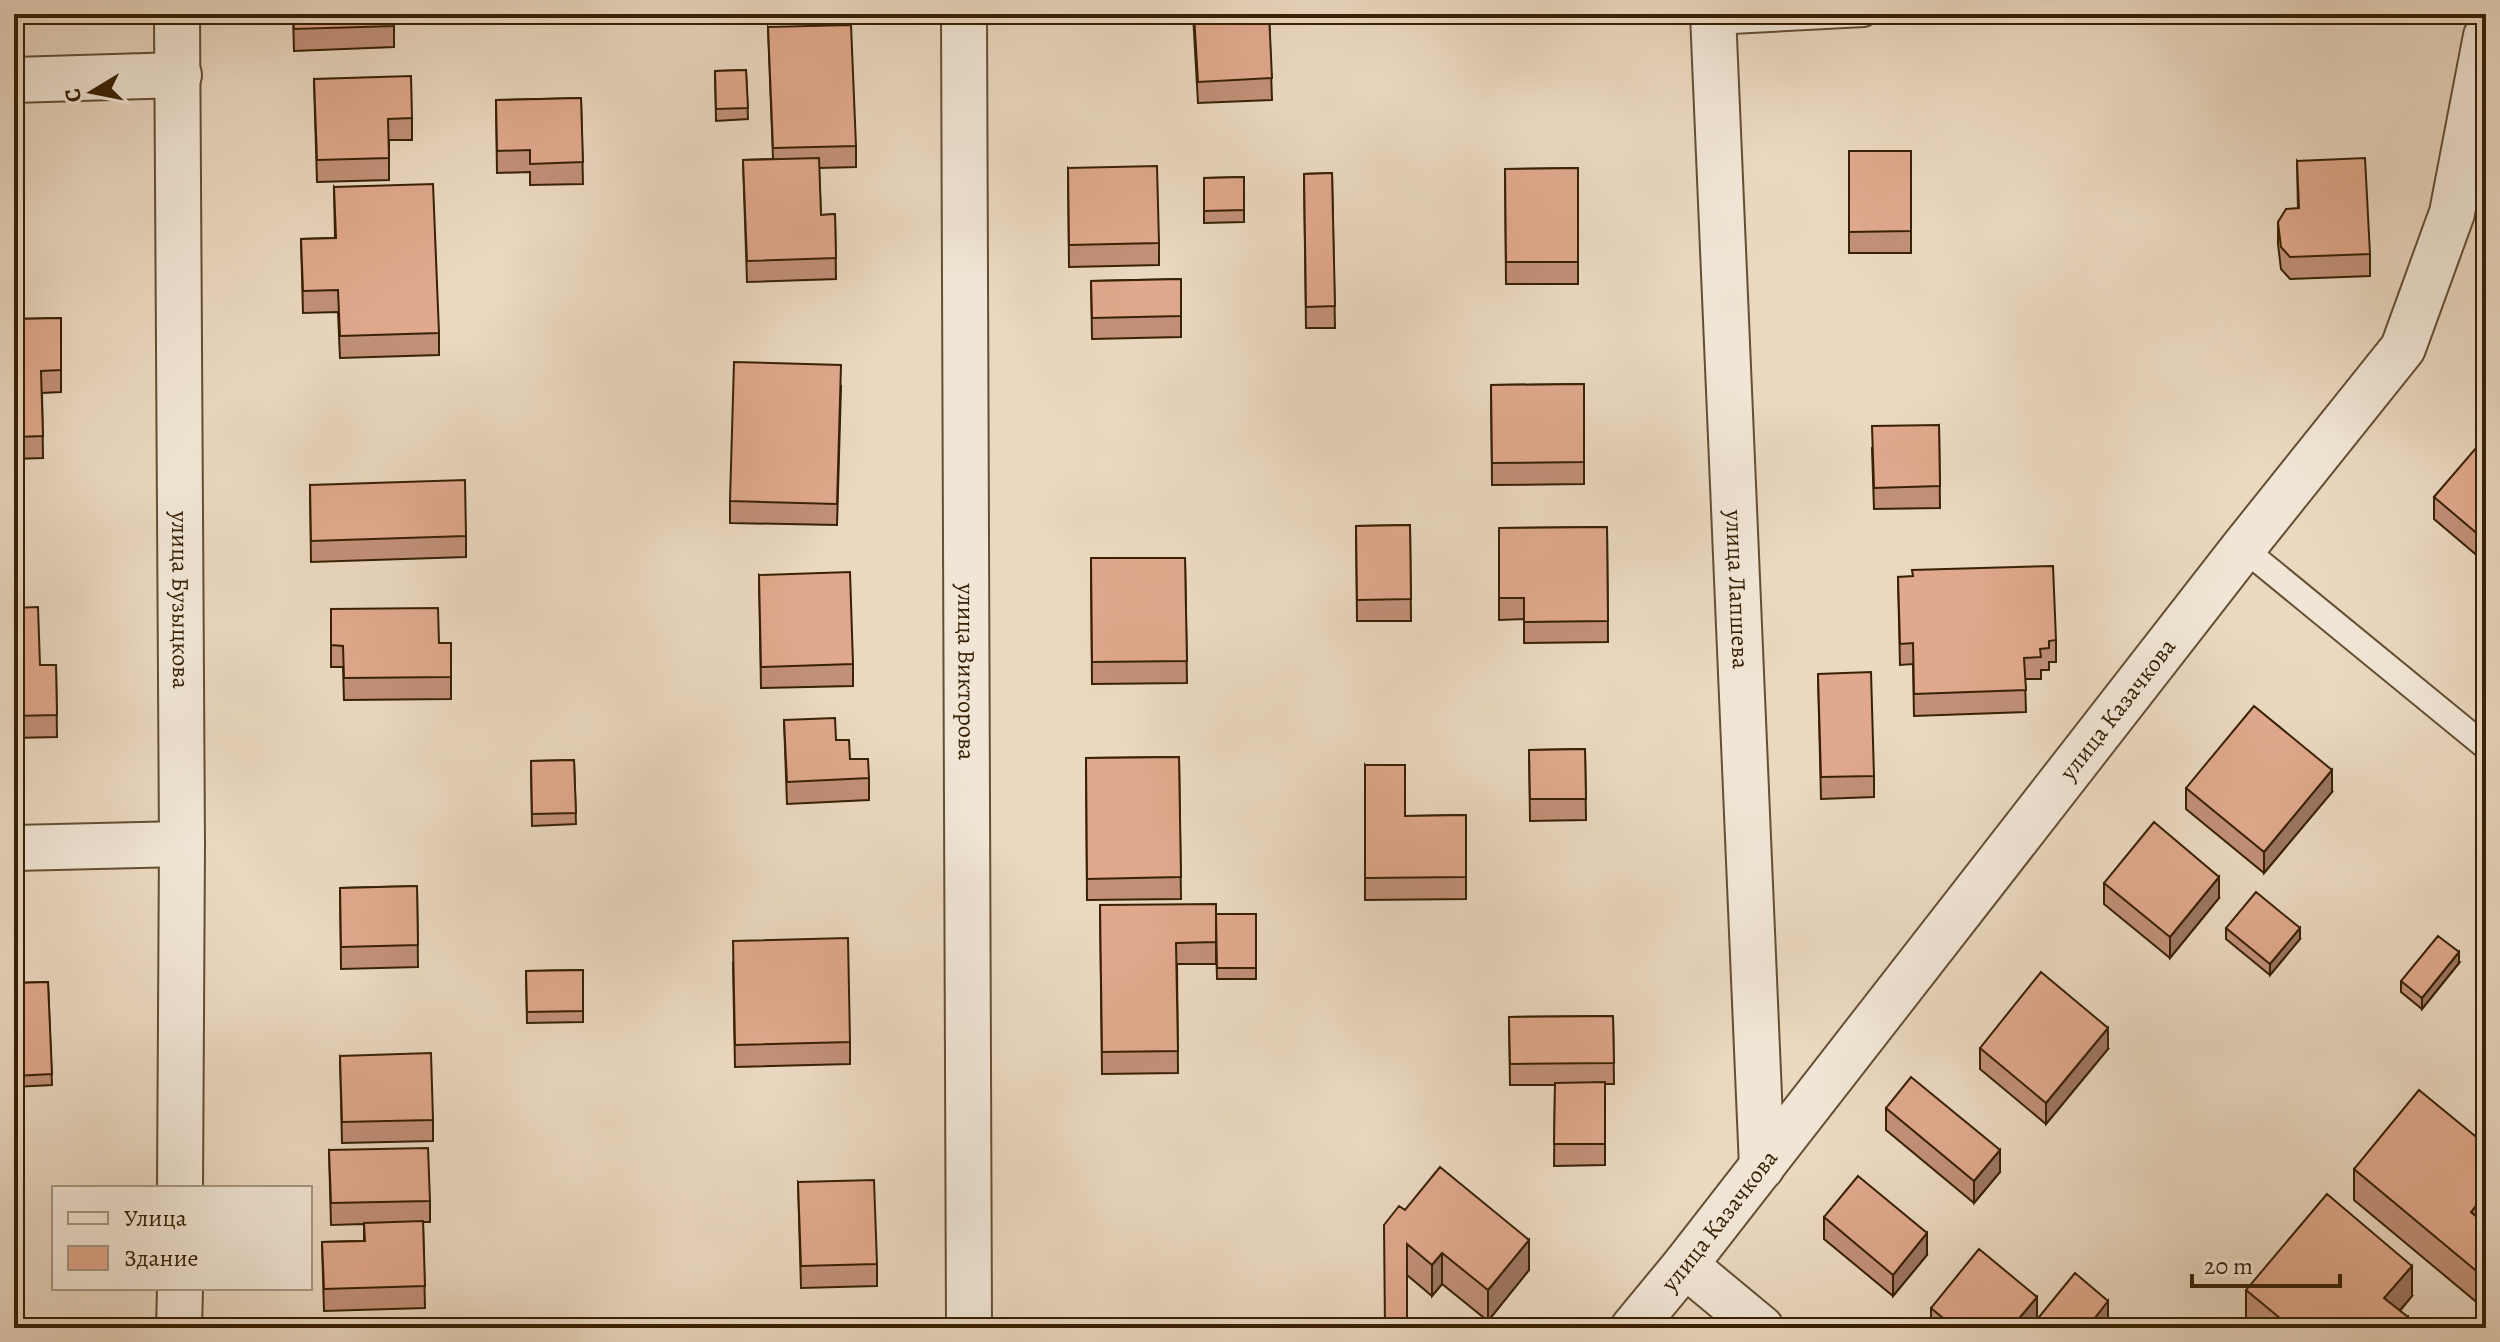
<svg xmlns="http://www.w3.org/2000/svg" width="2500" height="1342" font-family="Alegreya,serif">
	<style>
		.lines { fill: none; stroke-linecap: round; stroke-linejoin: round }
		.lane-casing { stroke: #644f33; stroke-width: 28 }
		.street-casing { stroke: #644f33; stroke-width: 48 }
		.lane { stroke: #f1e6d6; stroke-width: 24 }
		.street { stroke: #f1e6d6; stroke-width: 44 }
		.wall { fill: #c19078; stroke: #382104; stroke-width: 2 }
		.shaded-wall { fill: #9d7662; stroke: #382104; stroke-width: 2 }
		.building { fill: #e0a88c; stroke: #382104; stroke-width: 2 }
		.labels { text-anchor: middle; dominant-baseline: central; stroke-width: 7; stroke-linejoin: round; paint-order: stroke }
		.street-label { font-size: 24px; fill: #382104; stroke: #f1e6d6 }
	</style>
	<rect width="100%" height="100%" fill="#ead8c0"/>
	<filter id="stains"><feTurbulence type="fractalNoise" baseFrequency=".0025" numOctaves="4"/><feColorMatrix values="0 0 0 0 .2 0 0 0 0 .09 0 0 0 0 .02 0 0 0 .5 -.17"/></filter>
	<radialGradient id="worn" r=".72"><stop offset=".6" stop-color="#630" stop-opacity="0"/><stop offset="1" stop-color="#630" stop-opacity=".3"/></radialGradient>
	<g class="lines">
		<defs>
			<path id="lane" d="M1713 22 1864 14
				M2243 548 2486 747"/>
			<g id="street">
				<path id="s1" d="M177 14 182 844 180 1188"/>
				<path id="s2" d="M964 14 969 1328"/>
				<path id="s3" d="M1713 14 1762 1167"/>
				<path d="M14 80 179 75"/>
				<path d="M14 848 182 844"/>
				<path d="M1685 1265 1761 1328"/>
				<path d="M179 1328 180 1288"/>
				<path id="s4" d="M1633 1328 1685 1265 2243 548 2403 348 2452 213 2486 36"/>
			</g>
		</defs>
		<use href="#lane" class="lane-casing"/>
		<use href="#street" class="street-casing"/>
		<use href="#lane" class="lane"/>
		<use href="#street" class="street"/>
	</g>
	<path class="wall" d="M293 14H394V47L294 51Z
		M1193 14H1269L1272 100 1198 103Z
		M768 27 856 146V167L819 168 821 215 835 214 836 279 747 282 743 160 773 159Z
		M746 70 748 119 716 121 715 71Z
		M314 79 412 118V140H389V180L317 182Z
		M581 98 583 184 530 185V172L497 173 496 100Z
		M1849 151H1911V253H1849Z
		M2297 161 2370 254V276L2290 279 2281 269 2278 244V222L2298 209Z
		M1068 168 1159 243V265L1069 267Z
		M1578 168V284H1506L1505 169Z
		M1332 173 1335 328H1306L1304 174Z
		M1244 177V222L1204 223V178Z
		M334 187 439 333V355L340 358 338 312 303 313 301 239 335 238Z
		M1181 279V337L1092 339 1091 281Z
		M61 318V392L42 393 43 458 14 459V319Z
		M1584 384V484L1492 485 1491 385Z
		M841 387 837 525 730 523V501Z
		M1939 425 1940 508 1874 509 1872 448Z
		M2486 444V563L2434 519V497Z
		M310 485 466 536V557L311 562Z
		M1410 525 1411 621H1357L1356 526Z
		M1607 527 1608 642 1524 643V619L1499 620V528Z
		M1091 558H1185L1187 683 1092 684Z
		M759 575 853 664V686L761 688Z
		M1898 577 2056 640V662H2049V670H2041V679H2025L2026 712 1914 716 1913 664 1900 665Z
		M14 608 40 665H56L57 737 14 738Z
		M331 609 439 643H451V699L344 700 343 667H331Z
		M1818 674 1874 776V797L1821 799Z
		M784 720 836 740 850 759 869 778V800L787 804Z
		M1585 749 1586 820 1530 821 1529 750Z
		M1179 757 1181 899 1087 900 1086 758Z
		M574 760 576 824 532 826 531 761Z
		M1365 765 1405 816 1466 815V899L1365 900Z
		M2186 788 2332 792 2264 873 2186 809Z
		M2104 883 2219 898 2170 958 2104 904Z
		M417 886 418 967 341 969 340 888Z
		M1100 905 1216 914H1256V979H1217L1216 936V964H1177L1178 1073 1102 1074Z
		M2226 928 2300 939 2270 975 2226 939Z
		M733 963 850 1042V1064L735 1067Z
		M2459 963 2422 1009 2401 992V981Z
		M583 970V1022L527 1023 526 971Z
		M48 982 52 1085 14 1087V983Z
		M1613 1016 1614 1084H1605V1165L1554 1166 1555 1085H1510L1509 1017Z
		M1980 1048 2108 1049 2046 1124 1980 1069Z
		M340 1056 433 1120V1141L342 1143Z
		M1886 1108 2000 1172 1974 1203 1886 1130Z
		M329 1150 430 1201V1222H423L425 1308 324 1311 322 1242 364 1241V1224L331 1225Z
		M2354 1169 2486 1225V1310L2354 1200Z
		M798 1182 877 1264V1286L801 1288Z
		M1405 1210 1529 1270 1488 1321 1442 1284 1432 1296 1407 1275Z
		M1824 1217 1927 1255 1893 1296 1824 1239Z
		M2246 1290 2412 1296 2400 1311 2408 1328H2255L2246 1321Z
		M1931 1308 2029 1328H1931Z"/>
	<path class="shaded-wall" d="M2332 770V792L2264 873V852Z
		M2219 877V898L2170 958V937Z
		M2300 928V939L2270 975V964Z
		M2459 952V963L2422 1009V998Z
		M2108 1028V1049L2046 1124V1103Z
		M2000 1150V1172L1974 1203V1181Z
		M2486 1193V1224L2471 1243V1212Z
		M1927 1233V1255L1893 1296V1275Z
		M1529 1240V1270L1488 1321V1290Z
		M1442 1253V1284L1432 1296V1265Z
		M2412 1266V1296L2385 1328 2384 1298Z
		M2037 1297V1319L2029 1328H2011Z
		M2108 1301V1323L2104 1328H2087Z
		M2408 1317V1328H2399Z"/>
	<path class="building" d="M293 14H394V26L294 29Z
		M1194 14H1269L1272 78 1198 82Z
		M851 25 856 146 773 148 768 27Z
		M746 70 748 108 716 109 715 71Z
		M411 76 412 118 388 119 389 158 317 160 314 79Z
		M581 98 583 162 530 164V150L497 151 496 100Z
		M1849 151H1911V231L1849 232Z
		M819 158 821 215 835 214 836 258 747 261 743 160Z
		M2365 158 2370 254 2290 257 2281 247 2278 222 2286 209 2299 208 2297 161Z
		M1157 166 1159 243 1069 245 1068 168Z
		M1578 168V262H1506L1505 169Z
		M1332 173 1335 306 1306 307 1304 174Z
		M1244 177V210L1204 211V178Z
		M433 184 439 333 340 336 338 290 303 291 301 239 336 238 334 187Z
		M1181 279V316L1092 318 1091 281Z
		M61 318V370L41 371 43 436 14 437V319Z
		M734 362 841 365 837 504 730 501Z
		M1584 384V462L1492 463 1491 385Z
		M1939 425 1940 486 1874 488 1872 426Z
		M2482 441 2486 444V541L2434 497Z
		M465 480 466 536 311 541 310 485Z
		M1410 525 1411 599 1357 600 1356 526Z
		M1607 527 1608 621 1524 622V598H1499V528Z
		M1091 558H1185L1187 661 1092 662Z
		M2053 566 2056 640 2049 641V648L2040 649 2041 657 2024 658 2026 690 1914 694 1913 643 1900 644 1898 577 1913 576 1912 570Z
		M850 572 853 664 761 667 759 575Z
		M38 607 40 665H56L57 715 14 716V608Z
		M438 608 439 643H451V677L344 678 343 646 331 645V609Z
		M1871 672 1874 776 1821 777 1818 674Z
		M2254 706 2332 770 2264 852 2186 788Z
		M835 718 836 740H849L850 759H868L869 778 787 782 784 720Z
		M1585 749 1586 799H1530L1529 750Z
		M1179 757 1181 877 1087 879 1086 758Z
		M574 760 576 813 532 814 531 761Z
		M1365 765H1405V816L1466 815V877L1365 878Z
		M2154 822 2219 877 2170 937 2104 883Z
		M417 886 418 945 341 947 340 888Z
		M2256 892 2300 928 2270 964 2226 928Z
		M1216 904V942L1176 943 1178 1051 1102 1052 1100 905Z
		M1216 914H1256V968H1217Z
		M2438 936 2459 952 2422 998 2401 981Z
		M848 938 850 1042 735 1045 733 941Z
		M583 970V1011L527 1012 526 971Z
		M2041 972 2108 1028 2046 1103 1980 1048Z
		M48 982 52 1074 14 1076V983Z
		M1613 1016 1614 1063 1510 1064 1509 1017Z
		M431 1053 433 1120 342 1122 340 1056Z
		M1911 1077 2000 1150 1974 1181 1886 1108Z
		M1605 1082V1144H1554L1555 1083Z
		M2419 1090 2486 1145V1193L2471 1212 2486 1225V1279L2354 1169Z
		M428 1148 430 1201 331 1203 329 1150Z
		M1440 1167 1529 1240 1488 1290 1442 1253 1432 1265 1407 1244V1328H1385L1384 1225 1399 1206 1405 1210Z
		M1858 1176 1927 1233 1893 1275 1824 1217Z
		M874 1180 877 1264 801 1266 798 1182Z
		M2327 1194 2412 1266 2384 1298 2408 1317 2399 1328H2292L2246 1290Z
		M423 1221 425 1286 324 1289 322 1242 365 1241 364 1223Z
		M1979 1249 2037 1297 2011 1328H1955L1931 1308Z
		M2075 1273 2108 1301 2087 1328H2030Z"/>
	<g class="labels">
		<g class="street-label">
			<text stroke="none"><textPath href="#s3" startOffset="576">улица Лапшева</textPath></text>
			<text stroke="none"><textPath href="#s1" startOffset="586">улица Бузыцкова</textPath></text>
			<text stroke="none"><textPath href="#s2" startOffset="658">улица Викторова</textPath></text>
			<text stroke="none"><textPath href="#s4" startOffset="786">улица Казачкова</textPath></text>
			<text stroke="none"><textPath href="#s4" startOffset="138">улица Казачкова</textPath></text>
		</g>
	</g>
	<rect width="2500" height="1342" fill="none" stroke="#ead8c0" stroke-width="48"/>
	<rect x="16" y="16" width="2468" height="1310" fill="none" stroke="#382104" stroke-width="4"/>
	<rect x="24" y="24" width="2452" height="1294" fill="none" stroke="#382104" stroke-width="2"/>
	<rect x="52" y="1186" width="260" height="104" fill="#f1e6d6" stroke="#a79782" stroke-width="2"/>
	<rect x="68" y="1212" width="40" height="12" fill="#f1e6d6" stroke="#a79782" stroke-width="2"/>
	<text x="124" y="1226" font-size="24" fill="#382104">Улица</text>
	<rect x="68" y="1246" width="40" height="24" fill="#e0a88c" stroke="#a79782" stroke-width="2"/>
	<text x="124" y="1266" font-size="24" fill="#382104">Здание</text>
	<g transform="translate(92 92) rotate(260)" stroke="#f1e6d6" stroke-width="6" paint-order="stroke">
	<path d="M0-6L14 30L0 20L-14 30Z" fill="#382104"/>
	<text y="-12" font-size="22" font-weight="bold" text-anchor="middle" fill="#382104">С</text>
	</g>
	<path d="M2192 1274v12h148v-12" fill="none" stroke="#382104" stroke-width="4"/>
	<text x="2204" y="1274" font-size="24" fill="#382104" stroke="#f1e6d6" stroke-width="6" paint-order="stroke">20 m</text>
	<rect width="100%" height="100%" filter="url(#stains)"/>
	<rect width="100%" height="100%" fill="url(#worn)"/>
</svg>
